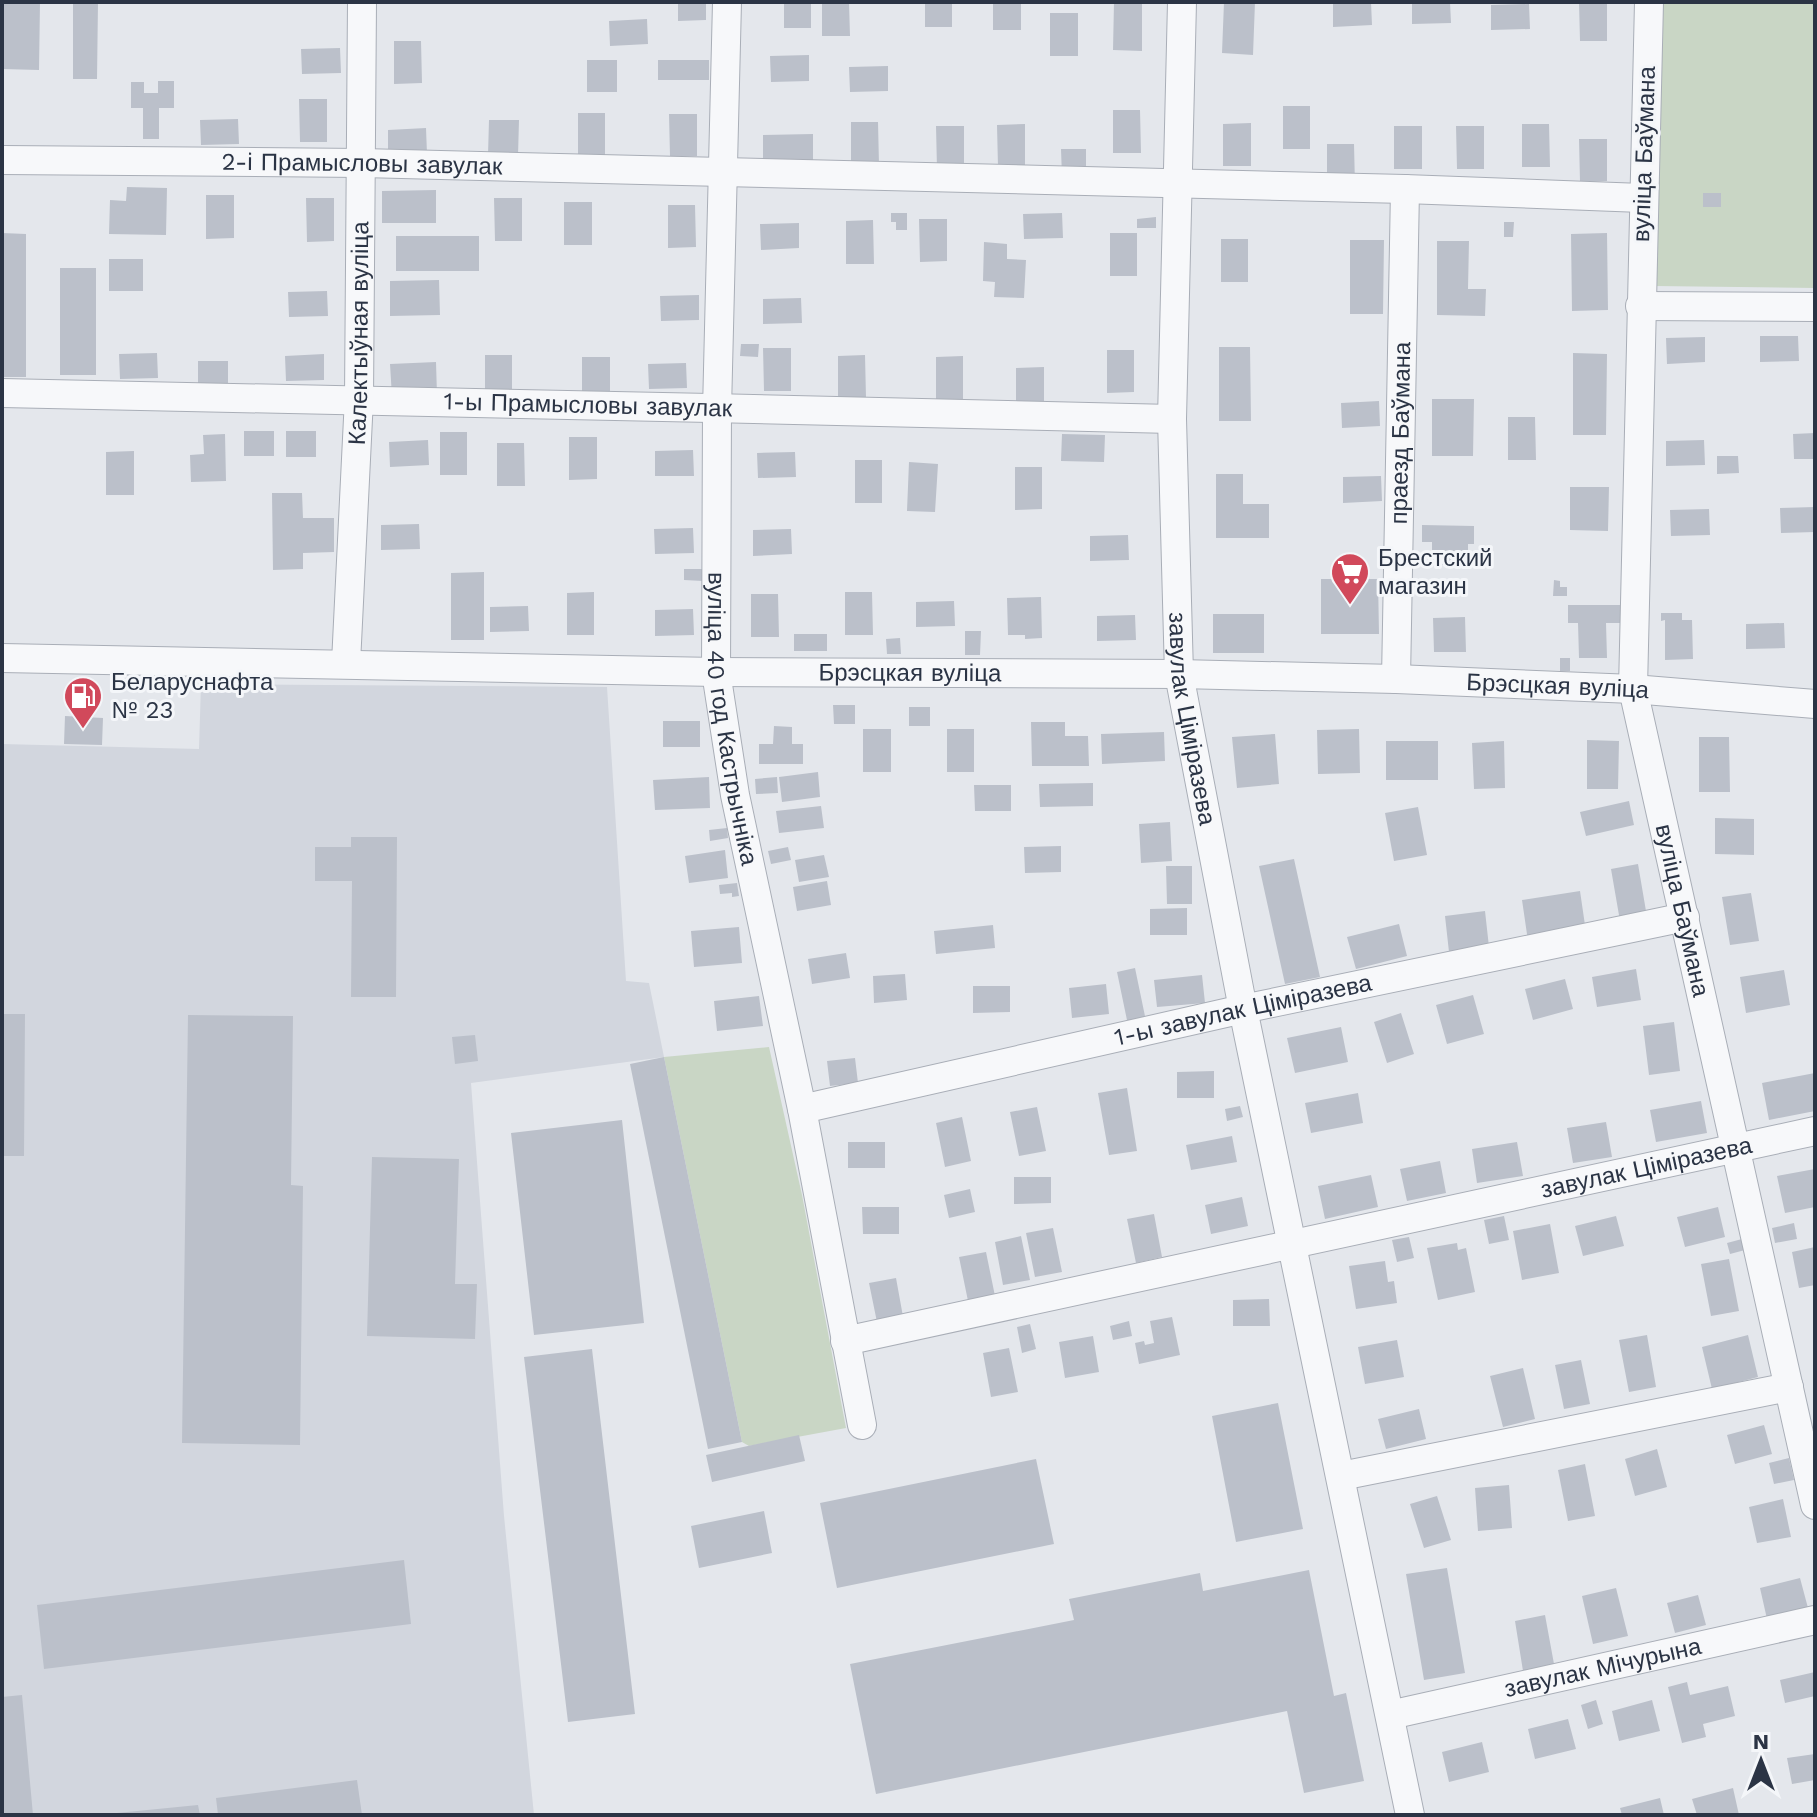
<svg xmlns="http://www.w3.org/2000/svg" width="1817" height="1817" font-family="'Work Sans',sans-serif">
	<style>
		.built { fill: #d2d6de }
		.green { fill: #c9d6c5 }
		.building { fill: #bbc0ca }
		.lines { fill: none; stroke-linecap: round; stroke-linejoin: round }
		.minor-casing { stroke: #a9aeb7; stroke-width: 30 }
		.minor { stroke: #f7f8fa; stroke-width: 28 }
		.labels { text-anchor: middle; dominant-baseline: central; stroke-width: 6; stroke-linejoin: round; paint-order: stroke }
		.street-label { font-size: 24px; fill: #2b3445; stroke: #f4f6f9 }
		.poi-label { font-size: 24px; fill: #2b3445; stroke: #f4f6f9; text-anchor: start }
	</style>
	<rect width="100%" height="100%" fill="#e4e7ec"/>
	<path class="built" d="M201 684 607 687 626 981 649 983 664 1057 471 1083 504 1516 534 1815H2V744L199 749Z"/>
	<path class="green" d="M1663 2H1815V288L1654 286Z
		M769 1047 802 1195 846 1428 749 1446 742 1442 664 1057Z"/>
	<path class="building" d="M2 2H40L39 70 2 69Z
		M73 2H98L97 79H73Z
		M678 2H706V20L678 21Z
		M784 2H811V28H784Z
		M822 2H849L850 36H822Z
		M925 2H952V27H925Z
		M993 2H1021V30H993Z
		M1114 2H1142V51L1113 50Z
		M1224 2H1255L1253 55 1222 53Z
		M1333 2H1371L1372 25 1333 27Z
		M1412 2H1450L1451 23 1412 24Z
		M1579 2H1607V41H1580Z
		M1529 4 1530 29 1491 30V5Z
		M1050 13H1078V56H1050Z
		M647 19 648 44 610 46 609 21Z
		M394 41H421L422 83 394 84Z
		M340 48 341 73 302 74 301 49Z
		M809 55V81L771 82 770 56Z
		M587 60H617V92H587Z
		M658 60H709V80H658Z
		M888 66V91L850 92 849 67Z
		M158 81H174V108H159V139H143V108H131V82H144V93H158Z
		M299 99H327V142H300Z
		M1283 106H1310V149H1283Z
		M1113 110H1140L1141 153H1113Z
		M578 113H605V156H578Z
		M669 114H697V156H670Z
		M238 119 239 144 201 145 200 120Z
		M489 120H519L518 156 488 155Z
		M851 122H878L879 165H851Z
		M1251 123V166H1223V124Z
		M1025 124V167H998L997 125Z
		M1522 124H1549L1550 167H1522Z
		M936 126H964V169H937Z
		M1394 126H1422V169H1394Z
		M1456 126H1484V169H1457Z
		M426 128 427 154 388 155V130Z
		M813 134V160L763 161V135Z
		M1579 139H1607V181L1580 182Z
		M1327 144H1354L1355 186 1327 187Z
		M1061 149H1086V177H1062Z
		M127 187 167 188 166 235 109 234 110 200 126 201Z
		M436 190V223H382V191Z
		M1703 193H1721V207H1703Z
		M206 195H234V238L206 239Z
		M306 198H334V241L307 242Z
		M494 198H522V241H495Z
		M564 202H592V245H564Z
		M668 205H695L696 247 668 248Z
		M891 213H907V230H896V222H891Z
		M1062 213 1063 238 1024 239 1023 214Z
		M1156 217V228H1137V219Z
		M919 219H947V261L920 262Z
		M873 220 874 264H846V221Z
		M1504 222H1514L1513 237H1504Z
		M799 223V248L761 250 760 224Z
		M2 233 26 234V377H2Z
		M1110 233H1137V276H1110Z
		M1607 233 1608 310 1572 311 1571 234Z
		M396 236H479V271H396Z
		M1221 239H1248V282H1221Z
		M1350 240H1384L1383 314H1350Z
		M1437 241H1469L1468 289H1486L1485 316 1437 315Z
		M984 242 1007 244V259L1026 260 1024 298 994 297 995 282 983 281Z
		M109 259H143V291H109Z
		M60 268H96V375H60Z
		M439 280 440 315 390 316V281Z
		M327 291 328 316 289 317 288 292Z
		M699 295V320L661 321 660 296Z
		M801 298 802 323 763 324V299Z
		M1760 336H1798L1799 361 1760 362Z
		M1705 337V362L1667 364 1666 338Z
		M741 344H759L758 357 740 356Z
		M1219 347H1250L1251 421H1219Z
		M763 348H791V391H764Z
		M1107 350H1134V392L1107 393Z
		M157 353 158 378 120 379 119 354Z
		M1573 353 1607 354 1606 435H1573Z
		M324 354V380L286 381 285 356Z
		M485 355H512V398H485Z
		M865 355 866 398H838V356Z
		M963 356V399L936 400V357Z
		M582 357H610V400L582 401Z
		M198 361H228V387H198Z
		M436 362 437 395 392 397 390 364Z
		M686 363 687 388 649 389 648 364Z
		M1044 367V411H1016V368Z
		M1432 399H1474L1473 456H1432Z
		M1379 401 1380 426 1342 428 1341 403Z
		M1508 417H1535L1536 460H1508Z
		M244 431H274V456H244Z
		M286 431H316V457H286Z
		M440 432H467V475H440Z
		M1815 433V459H1794L1793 434Z
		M225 434 226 481 191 482 190 455 204 454 203 435Z
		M1062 434 1105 435 1104 462 1061 461Z
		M569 437H597V479L569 480Z
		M428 440 429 465 390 467 389 442Z
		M1704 440 1705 465 1666 466V441Z
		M497 443H524L525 486H497Z
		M693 450 694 476H655V451Z
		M134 451V495H106V452Z
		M795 452 796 477 758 478 757 453Z
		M1717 456H1738L1739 473 1717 474Z
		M855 460H882V503H855Z
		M909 462 938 464 935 512 907 511Z
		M1015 467H1042V509L1015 510Z
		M1216 474H1243V504H1269V538H1216Z
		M1381 476 1382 501 1343 503V477Z
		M1570 487H1609L1608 531 1570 530Z
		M272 493H302L303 518H334V552L303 553V569L273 570Z
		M1815 507V532L1781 533 1780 508Z
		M1709 509 1710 535 1671 536 1670 510Z
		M419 524 420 549 381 550V525Z
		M1422 525 1474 526V544H1468V565H1432V542H1422Z
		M693 528 694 553 655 554 654 529Z
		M791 529 792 554 753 556V530Z
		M1128 535 1129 560 1090 561V536Z
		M684 569H703V581L684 580Z
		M484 572V640H451V573Z
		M1321 579H1378L1379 634H1321Z
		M1554 580 1560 581V587H1567V596H1553Z
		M594 592V635H567V593Z
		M845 592H872L873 635H845Z
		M751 594H778L779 637H751Z
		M1041 597 1042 638 1025 639V635H1008L1007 598Z
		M954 601 955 626 916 627V602Z
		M1568 605H1620V623H1606L1607 658H1579L1578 623H1568Z
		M528 606 529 631 490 632V607Z
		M693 609 694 635 655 636V610Z
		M1661 613H1682V620H1692L1693 659 1665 660V620L1661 621Z
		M1213 614H1264V653H1213Z
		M1135 615 1136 640 1097 641V616Z
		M1465 617 1466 652H1434L1433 618Z
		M1784 623 1785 648 1746 649V624Z
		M965 631H981L980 655H965Z
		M794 634H827V651H794Z
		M900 638 901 654H887L886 639Z
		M1560 658H1570V671H1560Z
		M833 705H855V724H834Z
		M909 707H930V726H909Z
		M65 716 103 718 102 745 64 744Z
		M663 721H700V747H663Z
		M1031 722H1065V736H1088L1089 766H1032Z
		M774 726 792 727V744H803V764H759V744H773Z
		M863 729H891V772H863Z
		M947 729H974V772H947Z
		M1359 729 1360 773 1318 774 1317 730Z
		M1164 732 1165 761 1102 764 1101 734Z
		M1275 734 1279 784 1237 788 1232 737Z
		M1699 737H1729L1730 792H1699Z
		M1587 740 1619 741 1618 789H1587Z
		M1386 741H1438V780H1386Z
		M1504 741 1505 788 1474 789 1472 743Z
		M818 772 820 797 782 802 779 777Z
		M709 777 710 808 655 810 653 780Z
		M777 777 778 793 756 794 755 779Z
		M1093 783V806L1040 807 1039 784Z
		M974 785H1011V811H975Z
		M1629 801 1634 825 1586 836 1580 812Z
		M821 806 824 828 779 833 776 811Z
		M1418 807 1427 855 1394 861 1385 813Z
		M1715 818 1754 819V855L1715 854Z
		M1170 822 1172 861 1141 863 1139 824Z
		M727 828 728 838 710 841 709 830Z
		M351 837H397L396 997H351L352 881H315V847H351Z
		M1061 846V872L1025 873 1024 847Z
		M788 847 791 860 771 864 768 851Z
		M725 850 728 878 689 883 685 856Z
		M824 855 829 877 799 882 795 860Z
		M1294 859 1320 977 1285 984 1259 866Z
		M1638 864 1647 917 1620 921 1611 869Z
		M1166 866H1192V904H1167Z
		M827 881 831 905 797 911 793 887Z
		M737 883 739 896 732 897V893L720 894 719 885Z
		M1580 891 1586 932 1528 941 1522 900Z
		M1751 893 1759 941 1730 945 1722 897Z
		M1187 908V935H1150V909Z
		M1485 911 1489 947 1449 952 1445 916Z
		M1399 924 1407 956 1356 969 1347 937Z
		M993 925 995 948 936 954 934 931Z
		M739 927 742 963 694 967 691 931Z
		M846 953 850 978 812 984 808 959Z
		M1135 968 1146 1021 1128 1025 1117 972Z
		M1636 969 1641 1000 1597 1007 1592 977Z
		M1784 970 1790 1005 1746 1013 1740 977Z
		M905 974 907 1000 874 1003 873 976Z
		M1202 975 1205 1003 1157 1007 1154 980Z
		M1565 979 1573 1009 1533 1020 1525 989Z
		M1106 984 1109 1014 1072 1018 1069 988Z
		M973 986H1010V1012L973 1013Z
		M1473 995 1484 1034 1447 1044 1436 1005Z
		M759 996 763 1026 717 1031 714 1001Z
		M1401 1013 1414 1054 1387 1063 1374 1022Z
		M2 1014H25L24 1156H2Z
		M188 1015 293 1016 291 1185 303 1186 300 1445 182 1443Z
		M1674 1022 1680 1071 1649 1075 1643 1026Z
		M1341 1027 1348 1062 1295 1073 1287 1038Z
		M475 1035 478 1061 455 1064 452 1037Z
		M664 1057 742 1442 708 1449 630 1064Z
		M855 1058 858 1083 830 1086 827 1061Z
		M1214 1071V1098H1177V1072Z
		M1815 1073V1111L1769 1120 1762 1083Z
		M1127 1088 1137 1151 1109 1155 1098 1093Z
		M1358 1093 1363 1123 1311 1133 1305 1103Z
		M1701 1101 1707 1133 1656 1142 1650 1110Z
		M1240 1106 1243 1117 1227 1121 1225 1109Z
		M1037 1107 1046 1151 1019 1156 1010 1112Z
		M962 1117 971 1161 945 1167 936 1123Z
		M622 1120 644 1323 534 1335 511 1133Z
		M1606 1122 1612 1157 1573 1163 1567 1128Z
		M1232 1136 1237 1162 1191 1170 1186 1145Z
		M848 1142H885V1168H848Z
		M1517 1142 1523 1176 1477 1183 1472 1149Z
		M372 1157 459 1159 455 1284H477L475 1339 367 1336Z
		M1440 1161 1446 1193 1407 1201 1400 1169Z
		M1815 1169V1207L1785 1213 1777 1176Z
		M1371 1175 1378 1207 1325 1219 1318 1186Z
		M1014 1177H1051V1203L1014 1204Z
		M970 1189 975 1212 949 1218 944 1195Z
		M1242 1197 1248 1226 1211 1234 1205 1205Z
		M862 1207H899V1234H863Z
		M1718 1207 1725 1237 1685 1247 1677 1217Z
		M1154 1214 1162 1257 1136 1263 1127 1219Z
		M1504 1216 1509 1240 1489 1244 1484 1220Z
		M1616 1216 1624 1246 1583 1256 1575 1226Z
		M1794 1223 1797 1239 1775 1243 1772 1228Z
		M1550 1224 1559 1273 1522 1280 1513 1231Z
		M1053 1228 1062 1272 1035 1277 1026 1233Z
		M1021 1236 1030 1280 1003 1285 995 1242Z
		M1409 1237 1414 1258 1397 1262 1392 1240Z
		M1742 1239 1745 1250 1730 1254 1727 1243Z
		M1457 1243 1458 1250 1466 1248 1475 1292 1438 1300 1427 1248Z
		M1815 1247V1285L1799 1288 1792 1252Z
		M986 1252 995 1296 968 1301 959 1257Z
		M1729 1259 1739 1311 1711 1316 1701 1264Z
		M1385 1261 1388 1282 1394 1281 1397 1303 1356 1309 1349 1266Z
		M896 1278 904 1322 878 1327 869 1283Z
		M1269 1299 1270 1326H1233V1300Z
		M1172 1317 1180 1355 1139 1364 1135 1343 1144 1341 1145 1345 1154 1343 1150 1321Z
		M1129 1321 1132 1336 1113 1340 1110 1326Z
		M1030 1324 1036 1349 1022 1353 1017 1327Z
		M1647 1335 1656 1387 1629 1392 1619 1340Z
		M1748 1335 1758 1377 1712 1389 1702 1347Z
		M1093 1336 1099 1372 1065 1378 1059 1342Z
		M1397 1340 1404 1377 1365 1384 1358 1347Z
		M1009 1348 1018 1392 991 1397 983 1353Z
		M592 1349 635 1714 568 1722 524 1357Z
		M1581 1360 1590 1404 1564 1409 1555 1365Z
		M1523 1368 1535 1419 1503 1427 1490 1376Z
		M1278 1403 1303 1529 1236 1542 1212 1416Z
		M1419 1409 1426 1439 1386 1449 1378 1419Z
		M1764 1425 1772 1454 1735 1464 1727 1435Z
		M799 1435 805 1461 712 1482 706 1455Z
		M1657 1449 1667 1487 1635 1496 1625 1459Z
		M1789 1458 1794 1480 1774 1484 1769 1463Z
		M1036 1459 1054 1544 837 1588 820 1503Z
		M1585 1464 1595 1516 1568 1521 1558 1470Z
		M1509 1485 1512 1528 1478 1531 1475 1488Z
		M1437 1496 1451 1540 1424 1548 1410 1504Z
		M1783 1499 1791 1537 1757 1543 1749 1507Z
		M764 1511 772 1553 699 1568 691 1526Z
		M404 1560 411 1624 44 1669 37 1605Z
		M1447 1568 1465 1673 1424 1680 1406 1574Z
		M1309 1570 1334 1696 1346 1693 1364 1781 1304 1793 1287 1711 876 1794 850 1664 1074 1620 1069 1599 1200 1573 1203 1591Z
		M1800 1578 1808 1608 1767 1619 1760 1588Z
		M1616 1588 1628 1636 1593 1644 1582 1596Z
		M1698 1595 1706 1625 1675 1633 1667 1603Z
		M1545 1615 1554 1664 1523 1671 1515 1621Z
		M1815 1672V1696L1785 1703 1780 1680Z
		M1687 1682 1690 1695 1728 1686 1735 1716 1703 1724 1706 1737 1682 1743 1668 1687Z
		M22 1695 33 1815H2V1697Z
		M1596 1700 1603 1724 1588 1729 1581 1705Z
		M1652 1700 1660 1731 1619 1741 1612 1711Z
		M1568 1719 1576 1749 1535 1759 1528 1729Z
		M1482 1742 1489 1772 1449 1782 1442 1752Z
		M1815 1754V1780L1792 1784 1787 1758Z
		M357 1780 362 1815H218L216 1798Z
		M1733 1788 1739 1815H1697L1692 1799Z
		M1660 1798 1664 1815H1622L1620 1808Z
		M198 1805 200 1815H117V1813Z"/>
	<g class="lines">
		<defs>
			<g id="minor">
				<path id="s1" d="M727 2 717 410 716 672 735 795 802 1109 862 1425"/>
				<path id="s2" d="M1182 2 1172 419 1179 674 1243 1009 1410 1815"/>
				<path id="s3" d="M1649 2 1633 689 1815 1505"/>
				<path id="s4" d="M2 160 362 163 1405 189 1642 198"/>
				<path d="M1640 306 1815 307"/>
				<path id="s5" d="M2 393C392 398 782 411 1172 419"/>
				<path id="s6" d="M2 658 716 672 1179 674 1396 679 1633 689 1815 704"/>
				<path id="s7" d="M346 663 359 398 362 2"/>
				<path id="s8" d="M1396 679 1405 189"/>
				<path id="s9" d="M802 1109 1243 1009 1685 917"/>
				<path id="s10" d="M845 1341 1815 1131"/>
				<path d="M1341 1476 1789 1387"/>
				<path id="s11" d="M1390 1715 1815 1620"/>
			</g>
		</defs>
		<use href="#minor" class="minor-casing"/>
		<use href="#minor" class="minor"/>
	</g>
	<defs>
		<symbol id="supermarket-pin" viewBox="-11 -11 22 30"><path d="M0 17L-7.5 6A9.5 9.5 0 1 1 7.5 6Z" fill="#d1495b" stroke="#f4f6f9"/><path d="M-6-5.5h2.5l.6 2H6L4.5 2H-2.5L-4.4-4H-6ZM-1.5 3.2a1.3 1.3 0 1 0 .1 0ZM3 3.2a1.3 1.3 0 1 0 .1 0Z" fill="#fff"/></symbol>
		<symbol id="fuel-pin" viewBox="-11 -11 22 30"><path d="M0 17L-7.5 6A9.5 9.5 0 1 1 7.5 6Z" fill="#d1495b" stroke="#f4f6f9"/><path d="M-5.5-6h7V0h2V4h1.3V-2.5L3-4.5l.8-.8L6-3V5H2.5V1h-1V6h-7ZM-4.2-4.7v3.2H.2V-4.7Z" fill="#fff"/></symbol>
	</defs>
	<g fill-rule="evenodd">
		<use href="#supermarket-pin" x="1328" y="550" width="44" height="60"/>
		<use href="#fuel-pin" x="61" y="674" width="44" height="60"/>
	</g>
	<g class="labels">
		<g class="street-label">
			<text transform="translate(1644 154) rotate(-88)">вуліца Баўмана</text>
			<text stroke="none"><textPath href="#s4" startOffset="360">2-і Прамысловы завулак</textPath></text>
			<text stroke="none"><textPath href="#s7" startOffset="330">Калектыўная вуліца</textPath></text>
			<text stroke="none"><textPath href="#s5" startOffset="586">1-ы Прамысловы завулак</textPath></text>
			<text stroke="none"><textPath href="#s8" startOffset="246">праезд Баўмана</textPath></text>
			<text stroke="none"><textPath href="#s6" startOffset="908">Брэсцкая вуліца</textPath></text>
			<text stroke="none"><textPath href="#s6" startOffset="1556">Брэсцкая вуліца</textPath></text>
			<text stroke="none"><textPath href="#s2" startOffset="718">завулак Ціміразева</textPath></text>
			<text stroke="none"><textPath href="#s1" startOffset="718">вуліца 40 год Кастрычніка</textPath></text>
			<text stroke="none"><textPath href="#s3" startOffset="914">вуліца Баўмана</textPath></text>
			<text stroke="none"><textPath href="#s9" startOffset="452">1-ы завулак Ціміразева</textPath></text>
			<text stroke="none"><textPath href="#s10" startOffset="820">завулак Ціміразева</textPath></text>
			<text stroke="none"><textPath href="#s11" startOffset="218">завулак Мічурына</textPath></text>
		</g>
		<g class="poi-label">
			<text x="1378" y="558">Брестский<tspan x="1378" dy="28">магазин</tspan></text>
			<text x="111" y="682">Беларуснафта<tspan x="111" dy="28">№ 23</tspan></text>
		</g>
	</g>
	<rect width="1817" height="1817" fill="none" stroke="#2b3445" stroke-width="8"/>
	<g transform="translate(1761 1761)" stroke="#f4f6f9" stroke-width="6" paint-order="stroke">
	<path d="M0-6L14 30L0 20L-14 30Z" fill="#2b3445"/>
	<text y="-12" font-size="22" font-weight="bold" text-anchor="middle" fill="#2b3445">N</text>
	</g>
</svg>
